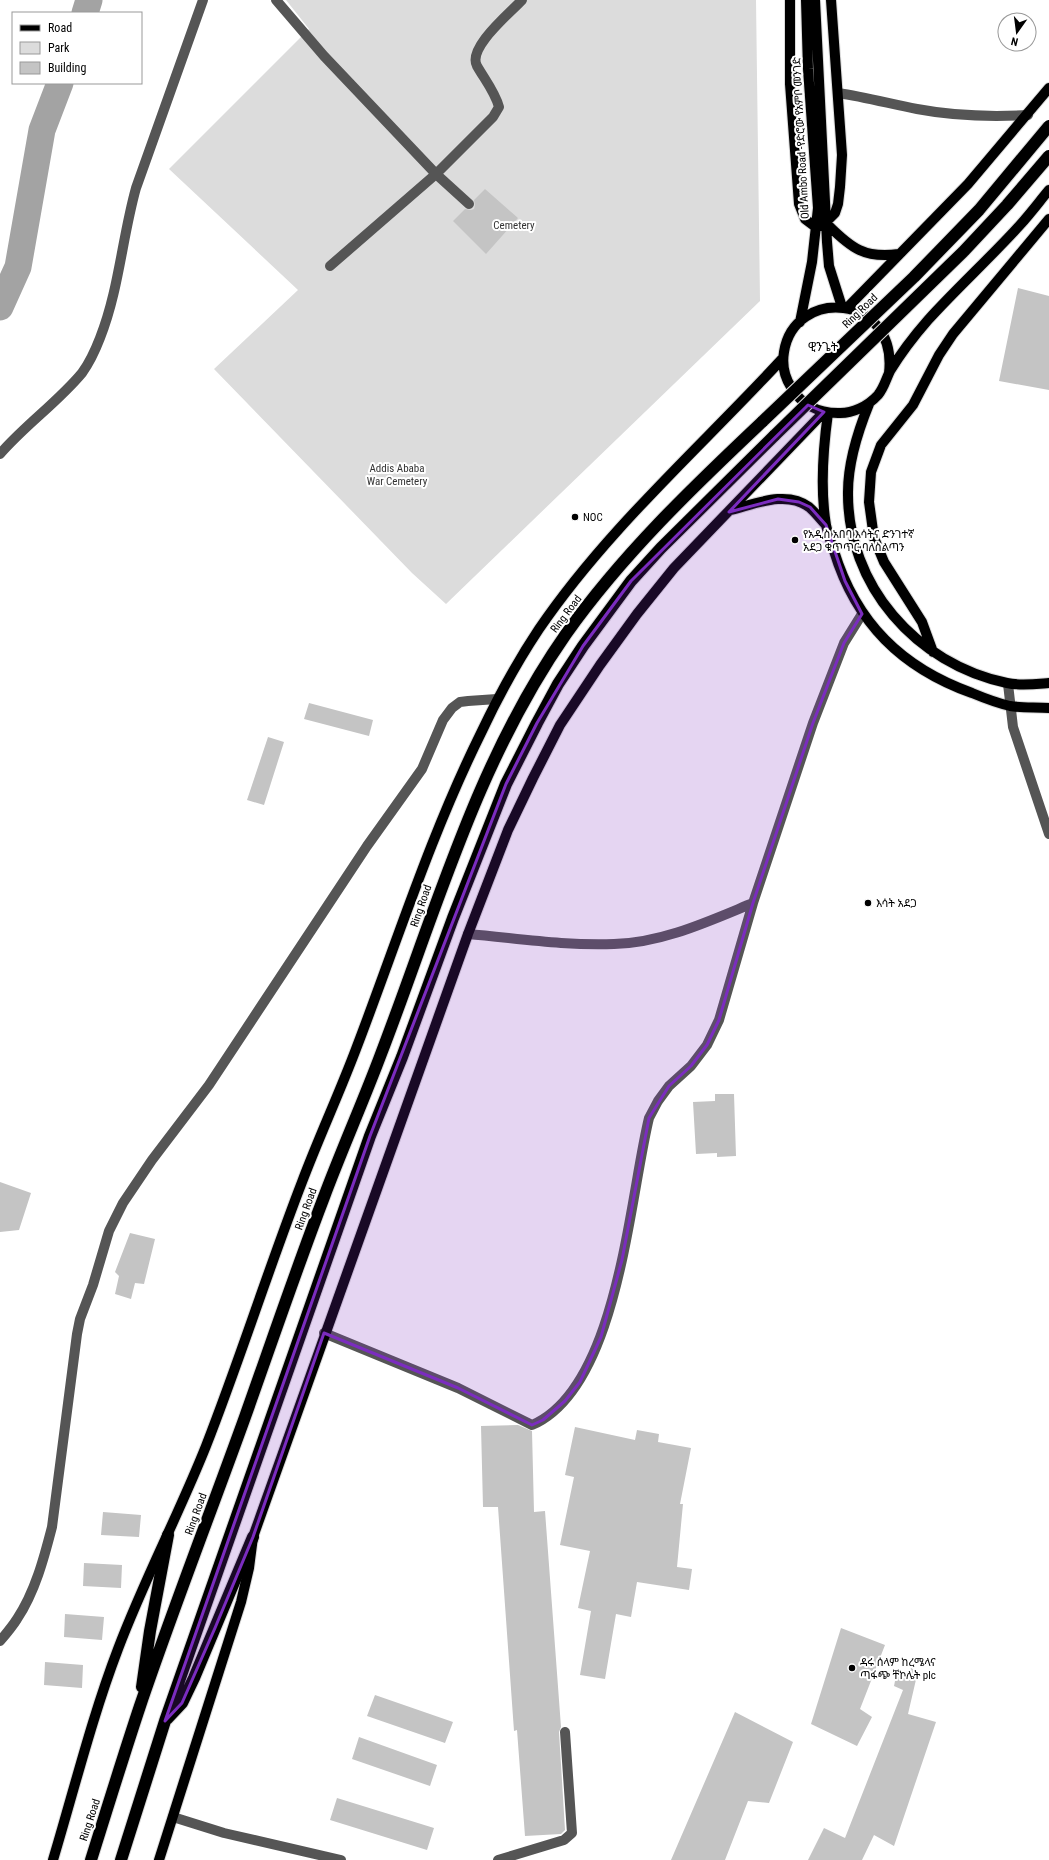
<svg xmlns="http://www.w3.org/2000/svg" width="1049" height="1860" font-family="'Roboto Condensed','Noto Sans Ethiopic',sans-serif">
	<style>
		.green { fill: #dcdcdc }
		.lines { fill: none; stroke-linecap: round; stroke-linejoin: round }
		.river { stroke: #a3a3a3; stroke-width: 27 }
		.building { fill: #c4c4c4 }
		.major-casing { stroke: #dbdbdb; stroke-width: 12 }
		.highway-casing { stroke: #dbdbdb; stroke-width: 14 }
		.minor { stroke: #555; stroke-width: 10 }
		.major { stroke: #000; stroke-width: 10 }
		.highway { stroke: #000; stroke-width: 12 }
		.highway-bridge-casing { stroke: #dbdbdb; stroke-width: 14; stroke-linecap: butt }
		.highway-bridge { stroke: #000; stroke-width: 12 }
		.marked { fill: #7b2cbf; fill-opacity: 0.2; stroke: #7b2cbf; stroke-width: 3; stroke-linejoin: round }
		.poi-dot { fill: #000; stroke: #fff; stroke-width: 1.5 }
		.labels { text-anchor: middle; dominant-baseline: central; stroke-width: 4; stroke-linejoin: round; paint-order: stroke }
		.street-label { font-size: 11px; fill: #000; stroke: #fff }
		.park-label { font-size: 11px; fill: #333; stroke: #fff }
		.poi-label { font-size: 11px; fill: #000; stroke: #fff; text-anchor: start }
		.neighbourhood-label { font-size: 12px; fill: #000; stroke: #fff }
	</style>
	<rect width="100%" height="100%" fill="#fff"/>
	<path class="green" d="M286 0H756L760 301 446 604 412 573 214 369 298 290 169 169 309 29Z"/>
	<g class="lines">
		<path class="river" d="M85 13 89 0
			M0 307 18 267 42 130 60 83"/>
	</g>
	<path class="building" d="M485 189 518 218 486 254 453 221 465 209 471 210 474 209 475 205 474 200Z
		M1018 288 1049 296V390L999 381Z
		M309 703 373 720 369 736 304 719Z
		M268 737 284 742 264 805 247 800Z
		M715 1094H734L736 1156 717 1157V1153L696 1154 693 1102 715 1101Z
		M0 1182 31 1193 19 1230 0 1232Z
		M130 1233 155 1239 144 1284 135 1283 131 1299 115 1294 119 1276 115 1272Z
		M518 1425 532 1431 534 1512 545 1511 561 1727 559 1732 565 1830 561 1834 525 1836 517 1730 514 1731 498 1507H483L481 1426Z
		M575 1427 635 1440 637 1430 659 1434 658 1442 691 1448 680 1504H683L677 1567 692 1569 689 1590 637 1582 631 1617 616 1614 605 1679 580 1675 591 1611 578 1608 590 1551 560 1545 574 1477 565 1475Z
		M103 1512 141 1515 139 1537 101 1535Z
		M84 1563 122 1565 121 1588 83 1586Z
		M65 1614 104 1617 102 1640 64 1637Z
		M841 1628 885 1645 860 1709 872 1717 857 1746 811 1724Z
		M45 1662 83 1665 82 1688 44 1685Z
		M911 1668 918 1671 908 1714 936 1722 894 1846 874 1835 862 1860H808L824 1828 845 1838 903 1690 894 1686 896 1676 908 1678Z
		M375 1695 453 1722 445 1743 367 1716Z
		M735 1712 793 1742 769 1803 748 1801 725 1860H671Z
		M359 1737 437 1765 430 1786 352 1759Z
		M337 1798 434 1828 427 1850 330 1820Z"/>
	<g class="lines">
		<defs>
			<path id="major" d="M790 0V84L799 204 805 219 817 228
				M815 0 827 242 829 266 842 307
				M827 221 835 213 838 204 840 187 842 155 831 0
				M828 225C851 248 865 259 899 254
				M847 308 968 184 1049 88
				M800 322 812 262 818 208 808 69 806 0
				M889 373C898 293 794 287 784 352 782 364 784 376 791 387 801 404 818 413 838 413 852 414 868 406 878 395 884 388 886 379 890 371 901 353 914 336 928 320 957 288 990 258 1020 225 1030 214 1039 202 1049 190
				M869 404C858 431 848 462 848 492 847 585 916 664 1007 683 1020 686 1036 684 1049 683
				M828 413C823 449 820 489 826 525 828 534 831 543 834 551 856 623 902 668 972 693 984 698 997 703 1010 706 1022 708 1036 707 1049 708
				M731 510C755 504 787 490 809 507 815 512 821 520 826 525
				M933 652 922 622 884 562 874 538 869 502 871 472 881 445 913 405 939 355 953 334 1049 219
				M53 1860C74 1790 92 1717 118 1649 144 1580 179 1514 206 1446 240 1359 268 1270 302 1182 319 1137 339 1094 356 1049 397 942 430 836 481 733 498 697 517 662 539 629 608 528 701 447 783 358
				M159 1860 241 1602 249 1568 253 1537 468 934 508 830 533 778 560 725 600 665 637 614 674 568 824 412"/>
			<path id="highway" d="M142 1687 150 1631 168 1535
				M167 1719 182 1703 194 1678 253 1537
				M91 1860C107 1809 123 1757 140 1706 173 1609 210 1514 245 1417 271 1344 296 1270 324 1197 342 1149 363 1102 381 1054 436 911 477 761 566 634 622 555 693 487 763 421
				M121 1860 165 1721 370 1136 402 1057 453 918 506 784 537 723 558 684 583 646 631 581 661 548 775 435"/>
		</defs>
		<use href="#major" class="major-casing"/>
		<use href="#highway" class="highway-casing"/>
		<path class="minor" d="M276 0 324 56 436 174 330 266
			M838 93C865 97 891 104 917 109 954 116 991 117 1028 115
			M469 204 436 174 493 117 499 107C495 92 485 80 477 66 467 48 510 13 522 0
			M0 454C25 425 58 402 82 373 90 362 95 351 100 338 119 290 122 238 136 188L203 0
			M1008 684 1013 727 1049 834
			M468 934C516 938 565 946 614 944 662 943 709 921 753 903
			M324 1333 458 1388 532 1425C618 1388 629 1200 649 1118L658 1101 669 1086 691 1066 707 1045 719 1020 753 903 813 723 844 643 862 614
			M0 1641C6 1634 12 1627 17 1619 35 1592 44 1558 52 1527L77 1334 80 1319 93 1285 109 1231 123 1203 152 1160 209 1085 367 846 422 769 443 720 452 708 460 702 468 701 497 699
			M173 1817 224 1833 341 1860
			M498 1860 564 1840 572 1833 565 1732"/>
		<use href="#major" class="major"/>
		<use href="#highway" class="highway"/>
		<defs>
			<path id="highway-bridge" d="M763 421 914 277 979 210 1049 126
				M775 435 963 252 1007 205 1049 156"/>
		</defs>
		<use href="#highway-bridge" class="highway-bridge-casing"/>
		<use href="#highway-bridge" class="highway-bridge"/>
	</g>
	<path class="marked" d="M808 405 824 412 729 512 778 499 799 502 810 507 826 525 845 581 862 614 844 643 813 723 753 903 719 1020 707 1045 691 1066 669 1086 649 1118 622 1260 601 1337 580 1382 565 1401 543 1420 532 1425 458 1388 324 1333 253 1537 215 1628 182 1703 165 1721 370 1136 506 784 537 723 583 646 631 581Z"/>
	<g class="poi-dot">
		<circle cx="575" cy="517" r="4"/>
		<circle cx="795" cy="540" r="4"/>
		<circle cx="868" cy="903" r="4"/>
		<circle cx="852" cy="1668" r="4"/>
	</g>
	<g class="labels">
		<g class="street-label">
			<text transform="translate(801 138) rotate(-93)">Old Ambo Road -የድሮው የአምቦ መንገድ</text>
			<text transform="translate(860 311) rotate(-44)">Ring Road</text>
			<text transform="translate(566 614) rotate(-53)">Ring Road</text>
			<text transform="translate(421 906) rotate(-71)">Ring Road</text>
			<text transform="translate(306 1209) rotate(-70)">Ring Road</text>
			<text transform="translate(196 1514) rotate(-70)">Ring Road</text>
			<text transform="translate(90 1820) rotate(-72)">Ring Road</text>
		</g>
		<g class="park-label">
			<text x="514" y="225">Cemetery</text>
			<text x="397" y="468">Addis Ababa<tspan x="397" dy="13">War Cemetery</tspan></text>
		</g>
		<g class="poi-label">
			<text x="583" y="517">NOC</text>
			<text x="803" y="534">የአዲስ አበባ እሳትና ድንገተኛ<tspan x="803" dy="13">አደጋ ቁጥጥር ባለስልጣን</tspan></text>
			<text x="876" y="903">እሳት አደጋ</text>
			<text x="860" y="1662">ዳሩ ሰላም ከረሜላና<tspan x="860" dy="13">ጣፋጭ ቸኮሌት plc</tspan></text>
		</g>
		<g class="neighbourhood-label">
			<text x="823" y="347">ዊንጌት</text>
		</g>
	</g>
	<rect x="12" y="12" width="130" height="72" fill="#ffffff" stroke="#999999"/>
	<rect x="20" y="25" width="20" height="6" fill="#000000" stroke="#999999"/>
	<text x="48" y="32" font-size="12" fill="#000000">Road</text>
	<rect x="20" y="42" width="20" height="12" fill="#dcdcdc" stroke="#999999"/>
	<text x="48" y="52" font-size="12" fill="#000000">Park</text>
	<rect x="20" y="62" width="20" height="12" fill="#c4c4c4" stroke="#999999"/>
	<text x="48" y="72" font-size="12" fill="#000000">Building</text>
	<g transform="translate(1017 32) rotate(194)"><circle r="19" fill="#ffffff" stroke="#999999"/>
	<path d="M0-3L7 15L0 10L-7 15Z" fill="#000000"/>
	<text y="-6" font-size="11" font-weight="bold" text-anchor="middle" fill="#000000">N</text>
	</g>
</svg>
